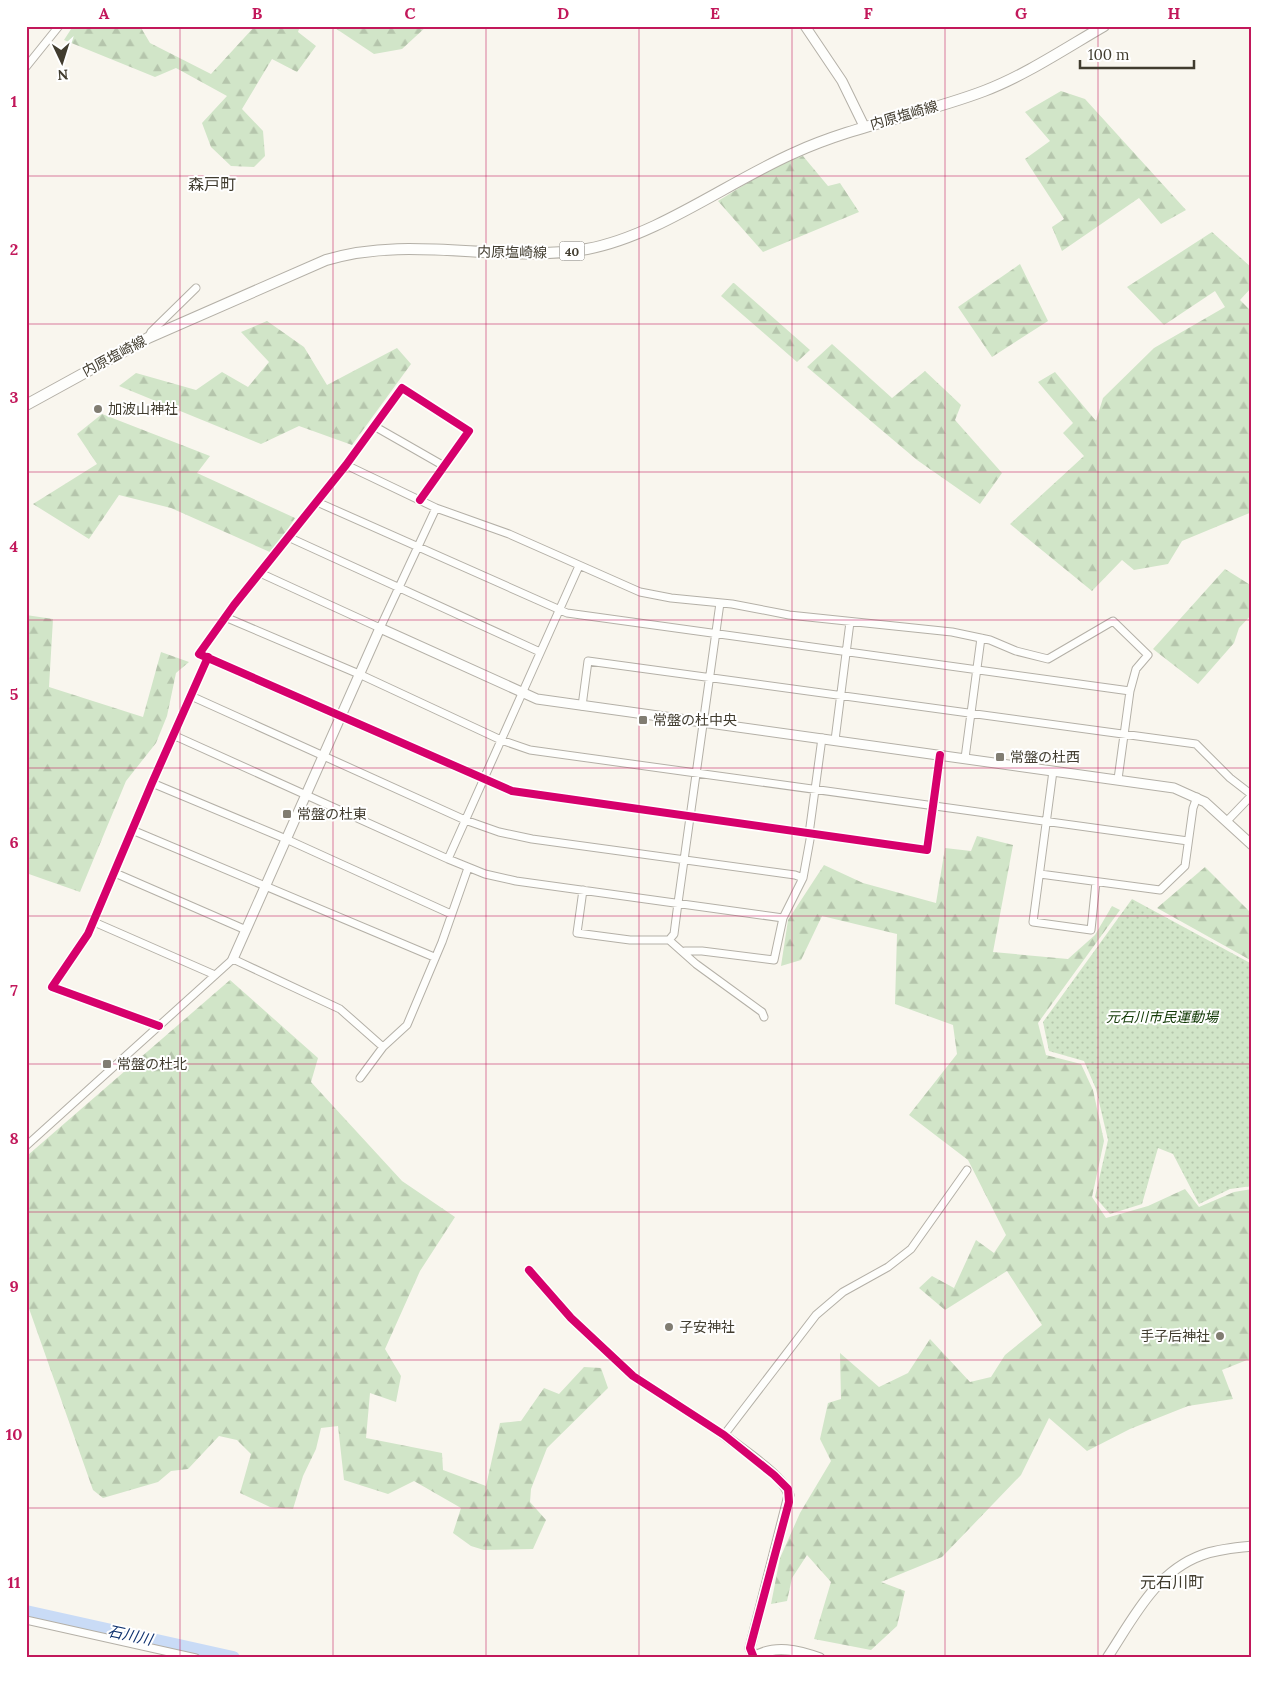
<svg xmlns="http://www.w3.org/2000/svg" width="1278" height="1684" font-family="Lora,'Noto Sans JP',serif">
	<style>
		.forest { fill: url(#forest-firs) }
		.park { fill: url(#park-dots) }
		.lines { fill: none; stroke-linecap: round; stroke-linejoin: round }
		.river { stroke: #c9dbf6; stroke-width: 14 }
		.street-casing { stroke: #b4b0a7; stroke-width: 9 }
		.secondary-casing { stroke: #b4b0a7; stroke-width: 11 }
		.primary-casing { stroke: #b4b0a7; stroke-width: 12 }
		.street { stroke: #fefefc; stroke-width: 7 }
		.secondary { stroke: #fefefc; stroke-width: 9 }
		.primary { stroke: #fefefc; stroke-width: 10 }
		.cycleway-casing { stroke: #fff; stroke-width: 11 }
		.cycleway { stroke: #d6006c; stroke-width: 8 }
		.grid { fill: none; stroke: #c2185b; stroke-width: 1; stroke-opacity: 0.55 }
		.poi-dot { fill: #817d72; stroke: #fff; stroke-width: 2 }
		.labels { text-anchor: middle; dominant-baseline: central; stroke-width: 4; stroke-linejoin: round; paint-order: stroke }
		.shield { fill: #fff; stroke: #7a766d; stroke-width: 1 }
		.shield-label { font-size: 12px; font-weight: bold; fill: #413c2f }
		.street-label { font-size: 14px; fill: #413c2f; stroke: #fff }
		.poi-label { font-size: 14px; fill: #413c2f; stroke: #fff; text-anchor: start }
		.park-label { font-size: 14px; font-style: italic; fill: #103804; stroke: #fff }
		.water-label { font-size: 15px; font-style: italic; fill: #0e316e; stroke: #fff }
		.quarter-label { font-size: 16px; fill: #413c2f; stroke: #fff }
		.neatline { fill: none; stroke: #c2185b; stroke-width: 2 }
		.grid-label { font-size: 16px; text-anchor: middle; font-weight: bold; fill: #c2185b }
	</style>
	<defs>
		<pattern id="forest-firs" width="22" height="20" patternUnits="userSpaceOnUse" patternTransform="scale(1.25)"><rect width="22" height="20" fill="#d1e5c8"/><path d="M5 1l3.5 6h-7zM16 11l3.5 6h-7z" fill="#b5c5ac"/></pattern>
		<pattern id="park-dots" width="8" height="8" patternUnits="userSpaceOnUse" patternTransform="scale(1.25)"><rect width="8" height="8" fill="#d1e5c8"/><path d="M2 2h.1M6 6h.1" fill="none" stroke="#b5c5ac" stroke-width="1.8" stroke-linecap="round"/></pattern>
	</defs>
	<rect width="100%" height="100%" fill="#f9f6ee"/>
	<path class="forest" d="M73 26H140L150 43 211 74 255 26H300L298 32 316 46 297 72 272 59 242 109 263 131 265 156 254 167 231 166 211 147 202 123 227 96 176 68 155 77 64 40Z
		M332 26H427L402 49 374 54Z
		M1061 91 1085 99 1186 210 1161 224 1139 198 1062 251 1052 227 1064 219 1025 159 1050 141 1025 112Z
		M803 156 828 186 840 183 859 212 763 252 718 201 780 163Z
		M1212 232 1252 268V287L1240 300 1252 312V512L1182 541 1168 564 1134 570 1122 560 1092 591 1010 524 1084 456 1063 433 1073 423 1038 382 1055 372 1096 421 1103 398 1154 348 1225 307 1215 291 1164 325 1127 287Z
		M1020 264 1048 321 992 357 958 307Z
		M733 283H734L810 350 797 362 721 296Z
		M267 321 304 347 327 385 397 348 411 364 352 445 299 426 261 444 119 386 136 373 196 390 222 372 248 387 269 362 241 332Z
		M832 344 892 398 925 371 961 405 955 420 1002 473 980 504 917 460 807 367Z
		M102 414 210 456 197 473 295 518 272 553 171 508 119 495 89 539 33 504 97 464 77 434Z
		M1225 569 1252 586V614L1239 628 1234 643 1198 684 1153 649Z
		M26 615 53 619 49 687 143 717 161 652 189 662 176 673 167 716 156 743 126 781 80 892 26 873Z
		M977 836 1013 845 993 952 1068 959 1095 935 1112 906 1120 910 1038 1023 1046 1055 1081 1064 1093 1090 1104 1141 1092 1197 1106 1218 1148 1206 1185 1189 1199 1207 1234 1192 1252 1189V1358L1222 1370 1233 1399 1188 1406 1130 1429 1087 1451 1049 1418 1021 1475 942 1557 881 1582 905 1591 897 1626 871 1650 814 1639 831 1582 807 1555 792 1578 787 1601 771 1604 780 1558 800 1513 831 1461 820 1439 828 1403 841 1399 840 1353 879 1387 908 1373 930 1339 970 1382 991 1377 1005 1355 1042 1325 1007 1271 945 1310 919 1288 932 1276 954 1288 976 1240 994 1253 1006 1235 968 1160 909 1115 957 1054 953 1025 895 1004 897 934 822 916 801 960 781 966 788 920 824 865 863 883 936 903 945 848 971 851Z
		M1205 867 1252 914V961L1157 908Z
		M230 980 318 1058 311 1082 402 1181 455 1217 420 1271 385 1349 401 1376 396 1402 370 1393 366 1438 442 1453 443 1470 486 1486 500 1423 521 1421 544 1388 559 1394 584 1367 601 1368 608 1388 547 1448 531 1489 530 1502 546 1520 533 1549 484 1550 471 1546 453 1533 461 1508 414 1481 388 1494 344 1480 338 1426 321 1428 316 1449 303 1476 293 1509 270 1507 240 1493 251 1454 237 1440 219 1436 188 1469 171 1471 158 1482 103 1498 93 1490 26 1300V1161L28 1155Z"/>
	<path class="park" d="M1132 899 1252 964V1186L1230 1189 1199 1204 1173 1154 1158 1148 1142 1204 1110 1214 1095 1197 1108 1140 1096 1089 1084 1061 1049 1051 1043 1022Z"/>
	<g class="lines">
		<path class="river" d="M26 1612 233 1658"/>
		<defs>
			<path id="street" d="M26 67 59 26
				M148 338 151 332 196 288
				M374 426 444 466
				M346 465 436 508 509 534 640 592 671 598 732 604 789 615 952 632 990 640 1016 651 1048 659 1113 621 1148 655 1136 669 1130 691 1118 779
				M420 500 469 431 402 388 346 465 234 605 199 654 512 791 927 850 940 755
				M317 502 567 613 1130 691
				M288 537 540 652
				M260 573 380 628 436 508
				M225 617 359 674 501 740 530 750 1188 841
				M191 696 465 820 499 832 532 839 795 875 803 878
				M582 706 588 661 1196 744 1230 778 1252 795 1227 821
				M173 735 448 859 485 874 516 881 783 918
				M835 740 850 622
				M965 758 981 638
				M1053 771 1033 922 1091 930 1096 882
				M152 783 286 839 451 914
				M132 830 434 957
				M809 834 822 738
				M448 859 579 566
				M115 873 246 930
				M1040 874 1160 890 1185 866 1193 808 1197 797
				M583 890 577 933 630 940H669L696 964 762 1012 764 1017
				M94 922 215 975
				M669 940 674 934 678 903 720 603
				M685 951H702L774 960 783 918 803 878 811 834
				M159 1026 52 987 88 934 152 783 208 657
				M360 1078 383 1047 407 1025 442 942 468 868
				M26 1146 233 959 340 1009 383 1047
				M529 1270 571 1318 633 1376 724 1435 816 1315 843 1292 888 1267 911 1249 967 1170
				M26 1620 196 1658"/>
			<path id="secondary" d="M805 26 842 81 864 126
				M233 959 380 628 537 699 1174 788 1205 802 1252 845
				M724 1435C741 1449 783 1475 789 1495L750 1648 754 1657C774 1644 799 1650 820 1658
				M1107 1658C1133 1619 1155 1572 1202 1555 1218 1549 1236 1548 1252 1546"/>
			<path id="primary" d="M26 405 148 338 326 260C411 234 500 264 587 249 657 236 728 182 794 153 855 125 921 115 984 91 1024 76 1066 48 1104 26"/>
		</defs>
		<use href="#street" class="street-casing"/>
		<use href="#secondary" class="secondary-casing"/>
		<use href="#primary" class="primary-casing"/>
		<use href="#street" class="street"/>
		<use href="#secondary" class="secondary"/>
		<use href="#primary" class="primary"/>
		<defs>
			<path id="cycleway" d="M420 500 469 431 402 388 346 465 234 605 199 654 512 791 927 850 940 755
				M159 1026 52 987 88 934 152 783 208 657
				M529 1270 571 1318 633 1376 724 1435 774 1475 788 1489 789 1502 750 1648 754 1658"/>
		</defs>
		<use href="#cycleway" class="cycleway-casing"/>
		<use href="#cycleway" class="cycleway"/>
	</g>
	<path class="grid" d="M180 26V1658M333 26V1658M486 26V1658M639 26V1658M792 26V1658M945 26V1658M1098 26V1658M26 176H1252M26 324H1252M26 472H1252M26 620H1252M26 768H1252M26 916H1252M26 1064H1252M26 1212H1252M26 1360H1252M26 1508H1252"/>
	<g class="poi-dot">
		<circle cx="98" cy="409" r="5"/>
		<rect x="638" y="715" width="10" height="10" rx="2.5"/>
		<rect x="995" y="752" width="10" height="10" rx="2.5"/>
		<rect x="282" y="809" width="10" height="10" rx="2.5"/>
		<rect x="102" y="1059" width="10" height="10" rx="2.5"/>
		<circle cx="669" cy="1327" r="5"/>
		<circle cx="1220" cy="1336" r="5"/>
	</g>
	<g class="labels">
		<rect class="shield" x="559.5" y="241.5" width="25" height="19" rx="4"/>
		<g class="shield-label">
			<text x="572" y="251">40</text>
		</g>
		<g class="street-label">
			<text transform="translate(904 115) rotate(-16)">内原塩崎線</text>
			<text transform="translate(512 252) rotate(1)">内原塩崎線</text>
			<text transform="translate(114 356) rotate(-28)">内原塩崎線</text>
		</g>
		<g class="poi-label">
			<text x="108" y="409">加波山神社</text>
			<text x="653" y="720">常盤の杜中央</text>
			<text x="1010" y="757">常盤の杜西</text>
			<text x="297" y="814">常盤の杜東</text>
			<text x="117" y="1064">常盤の杜北</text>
			<text x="679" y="1327">子安神社</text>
			<text x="1210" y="1336" text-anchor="end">手子后神社</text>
		</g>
		<g class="park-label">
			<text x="1162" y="1017">元石川市民運動場</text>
		</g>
		<g class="water-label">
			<text transform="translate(130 1635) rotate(12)">石川川</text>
		</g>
		<g class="quarter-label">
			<text x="212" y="184">森戸町</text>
			<text x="1172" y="1582">元石川町</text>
		</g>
	</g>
	<rect width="1278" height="1684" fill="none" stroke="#ffffff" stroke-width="55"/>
	<g transform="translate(62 62) rotate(176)" stroke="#ffffff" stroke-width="4" paint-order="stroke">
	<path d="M0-4L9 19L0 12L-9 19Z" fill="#413c2f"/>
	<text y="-8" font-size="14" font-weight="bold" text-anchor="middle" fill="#413c2f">N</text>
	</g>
	<path d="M1080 60v8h114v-8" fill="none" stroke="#413c2f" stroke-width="2.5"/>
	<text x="1088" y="60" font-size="15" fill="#413c2f" stroke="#ffffff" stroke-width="4" paint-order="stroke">100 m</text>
	<rect x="28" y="28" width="1222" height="1628" class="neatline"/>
	<g class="grid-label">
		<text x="104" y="19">A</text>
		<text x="257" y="19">B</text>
		<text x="410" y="19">C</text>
		<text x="563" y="19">D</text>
		<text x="715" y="19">E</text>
		<text x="868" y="19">F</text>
		<text x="1021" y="19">G</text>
		<text x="1174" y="19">H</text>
		<text x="14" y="107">1</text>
		<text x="14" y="255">2</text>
		<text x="14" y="403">3</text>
		<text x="14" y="552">4</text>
		<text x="14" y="700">5</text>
		<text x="14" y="848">6</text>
		<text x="14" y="996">7</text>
		<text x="14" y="1144">8</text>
		<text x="14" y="1292">9</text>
		<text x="14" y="1440">10</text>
		<text x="14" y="1588">11</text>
	</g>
</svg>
